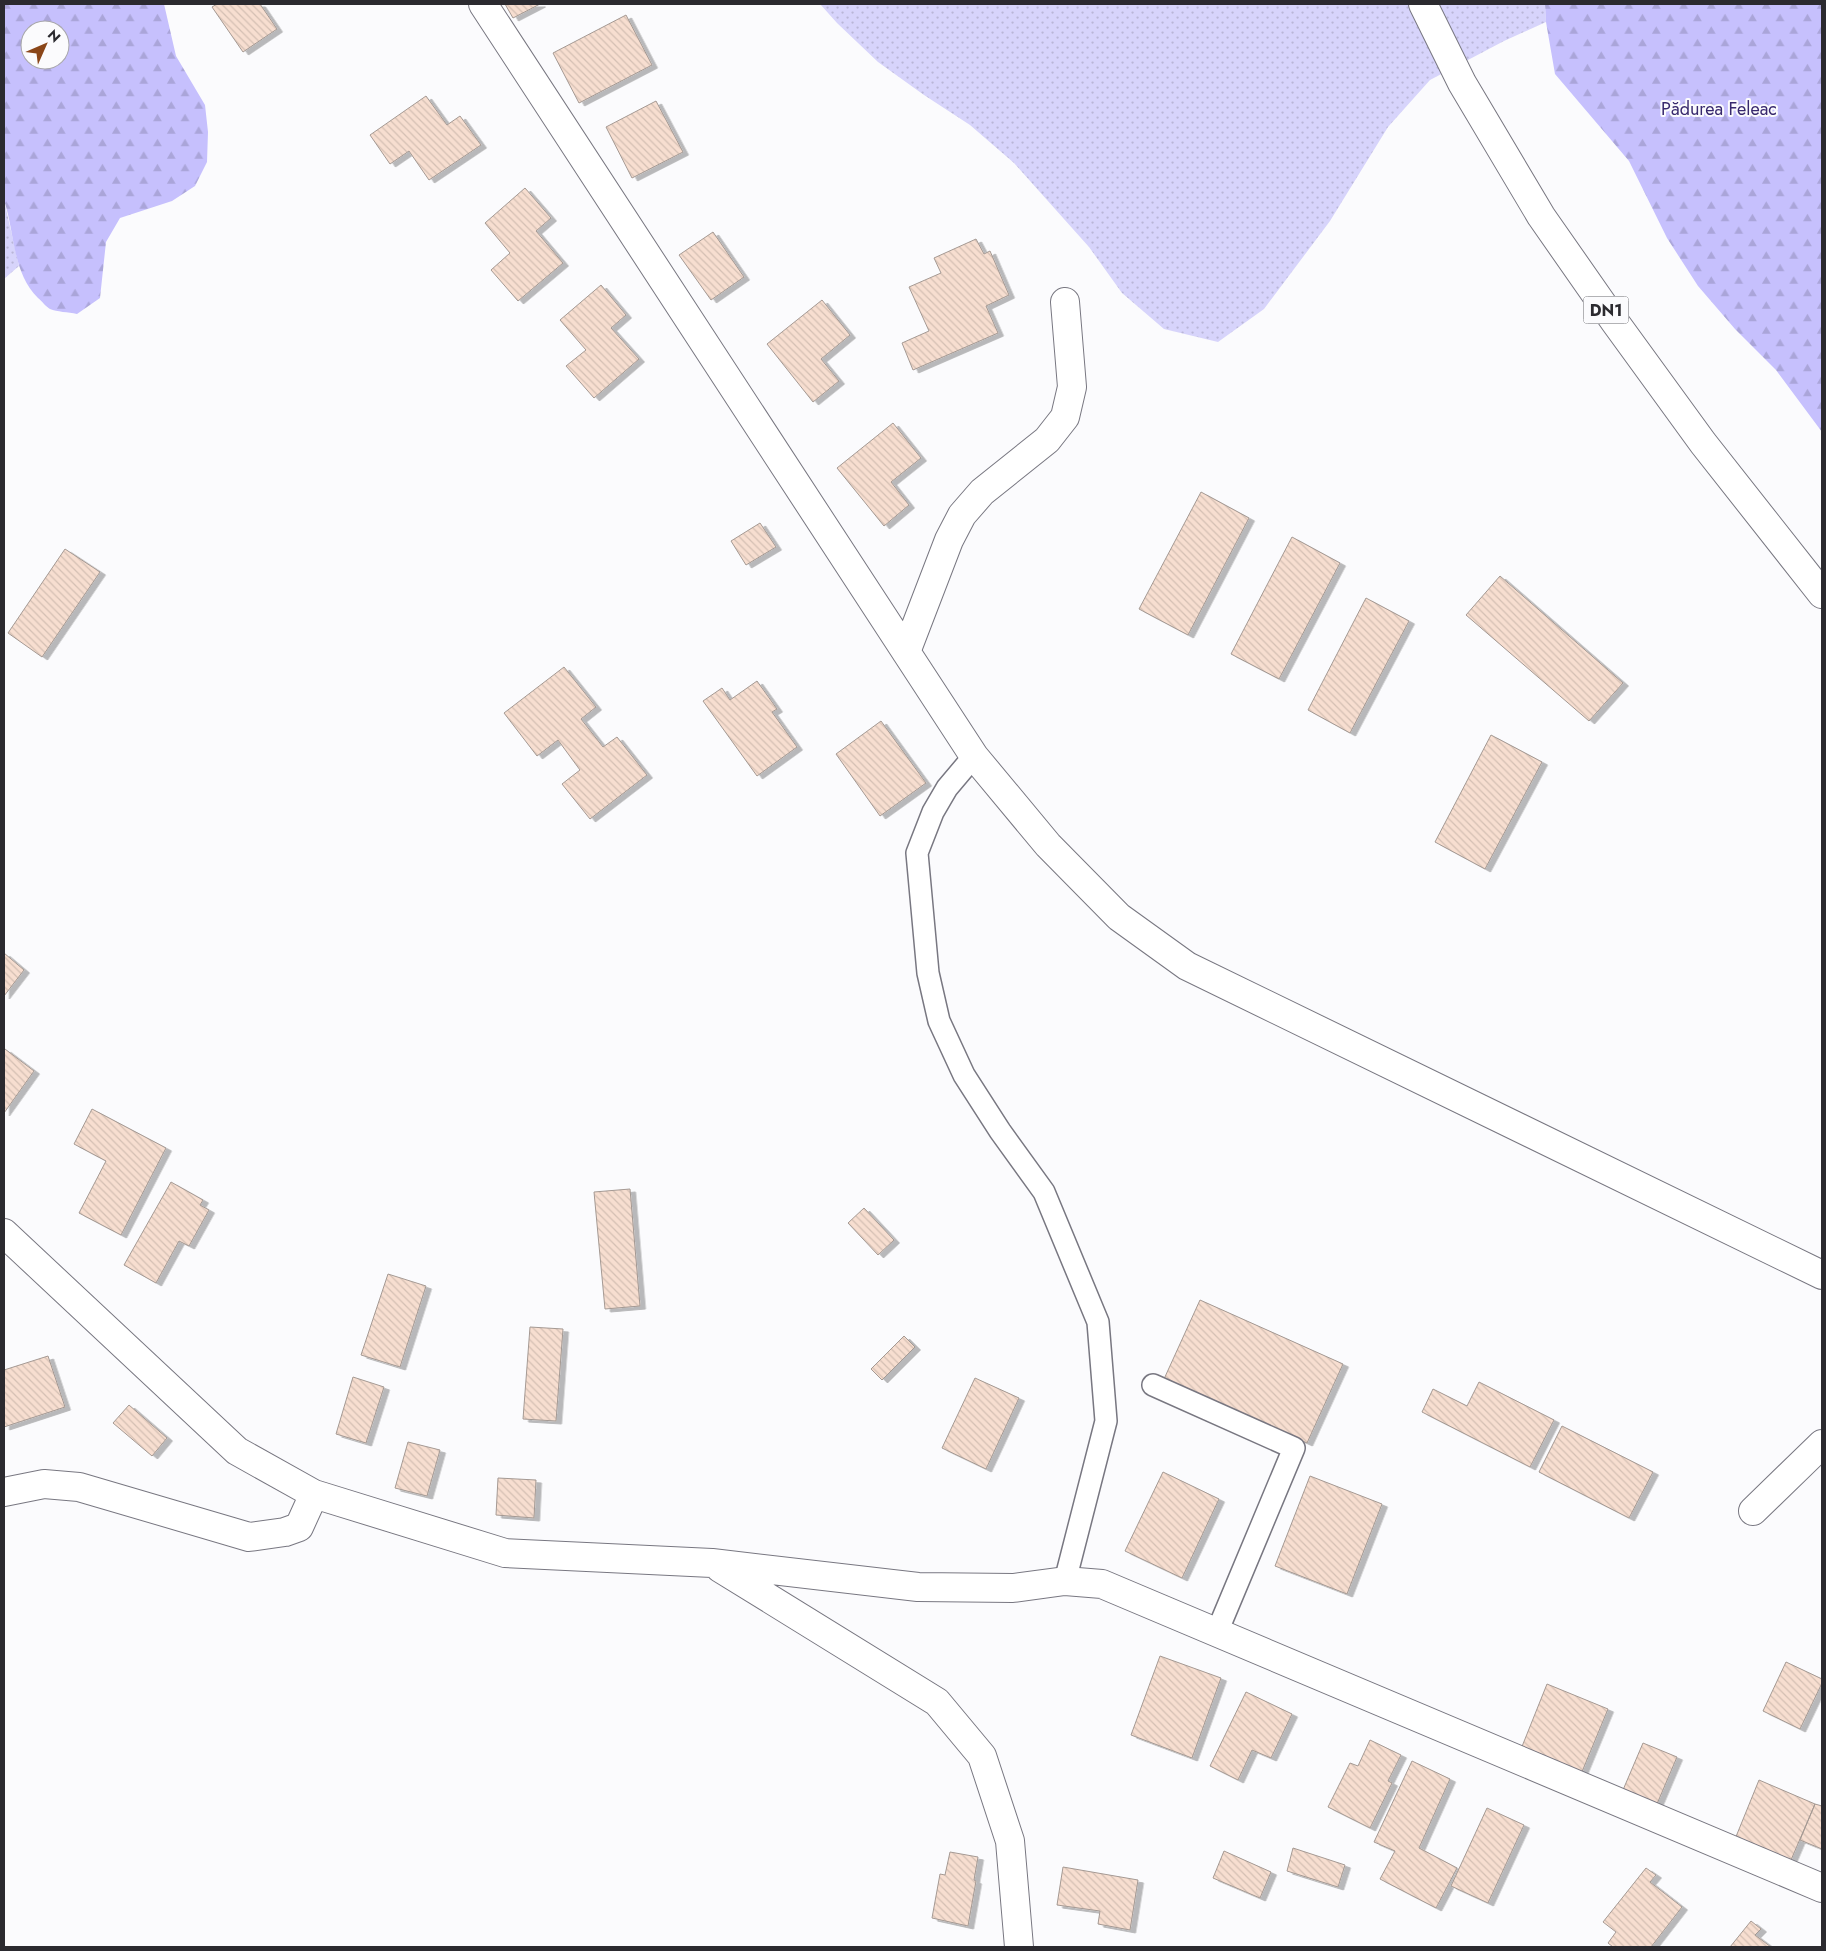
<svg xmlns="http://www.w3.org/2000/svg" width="1826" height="1951" font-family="Jost,sans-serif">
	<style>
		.grass { fill: url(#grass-dots) }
		.forest { fill: url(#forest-firs); fill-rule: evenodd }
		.building { fill: url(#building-back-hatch); stroke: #a49993; filter: url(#shadow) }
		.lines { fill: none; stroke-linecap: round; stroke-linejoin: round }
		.lane-casing { stroke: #787781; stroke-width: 24 }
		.street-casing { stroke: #787781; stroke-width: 30 }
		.primary-casing { stroke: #787781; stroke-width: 30 }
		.lane { stroke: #fff; stroke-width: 21 }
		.street { stroke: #fff; stroke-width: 28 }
		.primary { stroke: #fff; stroke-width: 28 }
		.labels { text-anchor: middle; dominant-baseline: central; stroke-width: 4; stroke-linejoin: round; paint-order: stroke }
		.shield { fill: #fbfbfd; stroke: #69696d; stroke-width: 1 }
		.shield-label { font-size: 16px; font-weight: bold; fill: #2b2a2f }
		.park-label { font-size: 18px; fill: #38296e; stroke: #fbfbfd }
	</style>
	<defs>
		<pattern id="grass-dots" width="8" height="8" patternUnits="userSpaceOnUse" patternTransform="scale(1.25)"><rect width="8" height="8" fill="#d7d4fb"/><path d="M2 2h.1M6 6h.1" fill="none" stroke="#b9b6d7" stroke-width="1.8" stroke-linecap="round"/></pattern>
		<pattern id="forest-firs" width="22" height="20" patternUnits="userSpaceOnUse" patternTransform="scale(1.25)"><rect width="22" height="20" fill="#c6c0fd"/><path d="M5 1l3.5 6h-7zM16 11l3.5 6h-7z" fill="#aaa5d9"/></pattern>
		<pattern id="building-back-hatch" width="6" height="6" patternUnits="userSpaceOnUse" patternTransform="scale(1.25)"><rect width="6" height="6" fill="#f7ded0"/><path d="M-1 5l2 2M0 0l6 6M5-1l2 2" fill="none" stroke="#d4bfb3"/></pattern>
		<filter id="shadow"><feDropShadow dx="5.5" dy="3" stdDeviation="0" flood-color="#0004"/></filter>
	</defs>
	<rect width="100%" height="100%" fill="#fbfbfd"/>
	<path class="grass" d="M820 4H1545L1546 22 1504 41 1430 80 1388 127 1330 221 1264 309 1218 342 1164 329 1122 293 1089 247 1014 163 970 125 924 95 878 62 837 23Z
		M4 200 19 266 4 279Z"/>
	<path class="forest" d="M4 4H164L176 56 205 105 208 132 207 162 195 186 172 201 120 218 106 242 100 298 77 314C68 312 57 312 50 309 46 307 42 301 38 298 12 272 15 233 4 200ZM30 30H60V60H30Z
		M1545 4H1822V432L1776 370 1735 329 1698 286 1667 238 1629 161 1555 74 1546 22Z"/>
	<path class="building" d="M217 4H260L277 29 243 52 212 7Z
		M505 4H540L513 18Z
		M626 15 652 65 579 103 553 53Z
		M426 96 447 125 460 116 481 145 429 180 409 151 390 164 370 135Z
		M656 101 683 152 632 178 606 127Z
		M525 188 551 218 536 231 563 263 518 301 491 270 510 253 485 223Z
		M713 232 744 277 711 300 679 255Z
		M976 239 984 254 990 251 1009 295 986 306 998 333 913 370 902 343 929 331 909 287 941 273 934 258Z
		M601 285 626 315 611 328 639 359 594 398 566 366 586 350 560 320Z
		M822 300 850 335 821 359 839 381 813 402 767 344Z
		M893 423 921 458 891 482 909 505 884 526 837 468Z
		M1201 492 1249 518 1188 635 1139 609Z
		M760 523 776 547 746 565 731 541Z
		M1292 537 1340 563 1279 679 1231 654Z
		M65 549 100 572 42 657 8 633Z
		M1500 576 1623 683 1589 721 1466 615Z
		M1366 598 1409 621 1350 733 1308 710Z
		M564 667 596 707 581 719 603 747 617 737 647 775 590 819 562 784 580 770 558 740 537 756 504 713Z
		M757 681 777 709 772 712 797 747 757 776 703 701 722 688 730 700Z
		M881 721 926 783 880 816 836 754Z
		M1491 735 1542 762 1485 869 1435 842Z
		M4 953 24 970 4 996Z
		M5 1049 34 1071 4 1113V1051Z
		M92 1109 166 1148 121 1235 79 1213 106 1161 74 1144Z
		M171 1182 203 1200 200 1205 209 1210 189 1246 179 1241 156 1283 124 1265Z
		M630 1189 640 1306 605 1309 594 1192Z
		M864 1208 894 1240 878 1255 848 1223Z
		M388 1274 426 1286 400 1367 361 1355Z
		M1200 1300 1343 1364 1307 1443 1164 1379Z
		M530 1327 563 1329 556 1421 523 1419Z
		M904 1336 915 1347 882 1380 871 1369Z
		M48 1356 65 1407 4 1427V1370Z
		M353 1377 384 1387 366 1443 336 1434Z
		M975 1378 1019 1398 986 1469 942 1448Z
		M1479 1382 1554 1420 1530 1467 1422 1412 1433 1389 1467 1406Z
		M129 1405 167 1438 152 1456 113 1423Z
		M1562 1426 1653 1472 1629 1518 1539 1472Z
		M408 1442 440 1450 427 1496 395 1488Z
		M1163 1472 1219 1499 1182 1578 1125 1551Z
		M1310 1476 1382 1504 1347 1594 1275 1566Z
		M498 1478 536 1480 534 1518 496 1515Z
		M1160 1656 1221 1678 1192 1758 1131 1735Z
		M1786 1662 1822 1679V1683L1800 1729 1763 1711Z
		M1547 1684 1608 1709 1579 1779 1519 1754Z
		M1246 1692 1292 1714 1271 1758 1252 1750 1238 1780 1210 1766Z
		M1370 1740 1401 1755 1388 1781 1392 1783 1370 1828 1328 1807 1350 1763 1358 1766Z
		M1643 1743 1677 1757 1654 1811 1620 1797Z
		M1412 1761 1450 1779 1419 1848 1457 1868 1436 1908 1380 1879 1395 1851 1374 1842Z
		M1759 1780 1815 1804 1788 1867 1733 1844Z
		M1815 1804 1822 1806V1849L1800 1840Z
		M1487 1808 1524 1825 1488 1903 1451 1886Z
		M1293 1848 1345 1865 1338 1887 1287 1871Z
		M1224 1851 1271 1872 1260 1898 1213 1878Z
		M950 1852 978 1857 974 1880 976 1881 968 1926 932 1918 940 1874 945 1875Z
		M1063 1867 1138 1880 1130 1930 1098 1924 1100 1911 1057 1905Z
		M1646 1868 1656 1875 1650 1882 1682 1907 1651 1947H1613L1608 1943 1616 1932 1603 1922Z
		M1751 1921 1761 1929 1755 1935 1771 1947H1730Z"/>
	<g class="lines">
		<defs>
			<path id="lane" d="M974 756 947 788 933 812 917 853 928 973 939 1021 964 1075 1000 1131 1044 1192 1098 1322 1106 1421 1065 1581
				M1153 1385 1294 1448 1217 1632"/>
			<path id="street" d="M483 4 974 756 1048 845 1119 917 1187 966 1822 1275
				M906 652 949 540 962 515 982 492 1047 440 1065 417 1072 387 1065 302
				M4 1233 237 1451 314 1494 505 1553 712 1563 918 1587 1013 1588 1065 1581 1102 1584 1822 1888
				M4 1492 44 1484 79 1487 249 1537 285 1532 299 1527 314 1494
				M1753 1511 1822 1444
				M720 1568 937 1702 982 1756 1010 1841 1019 1947"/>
			<path id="primary" d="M1423 4 1462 83 1541 216 1615 322 1703 443 1822 594"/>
		</defs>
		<use href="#lane" class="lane-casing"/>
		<use href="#street" class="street-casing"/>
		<use href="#primary" class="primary-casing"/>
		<use href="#lane" class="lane"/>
		<use href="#street" class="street"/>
		<use href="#primary" class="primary"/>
	</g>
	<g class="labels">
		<rect class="shield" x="1583.5" y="296.5" width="45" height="27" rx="4"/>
		<g class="shield-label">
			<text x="1606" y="310">DN1</text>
		</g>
		<g class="park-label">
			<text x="1719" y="109">Pădurea Feleac</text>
		</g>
	</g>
	<rect width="1826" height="1951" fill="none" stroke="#2b2a2f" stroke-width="10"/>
	<g transform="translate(45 45) rotate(45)"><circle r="24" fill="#fbfbfd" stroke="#a8a7ab"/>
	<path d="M0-4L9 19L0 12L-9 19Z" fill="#8a4619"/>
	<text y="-8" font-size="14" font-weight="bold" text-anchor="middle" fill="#2b2a2f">N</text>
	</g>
</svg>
